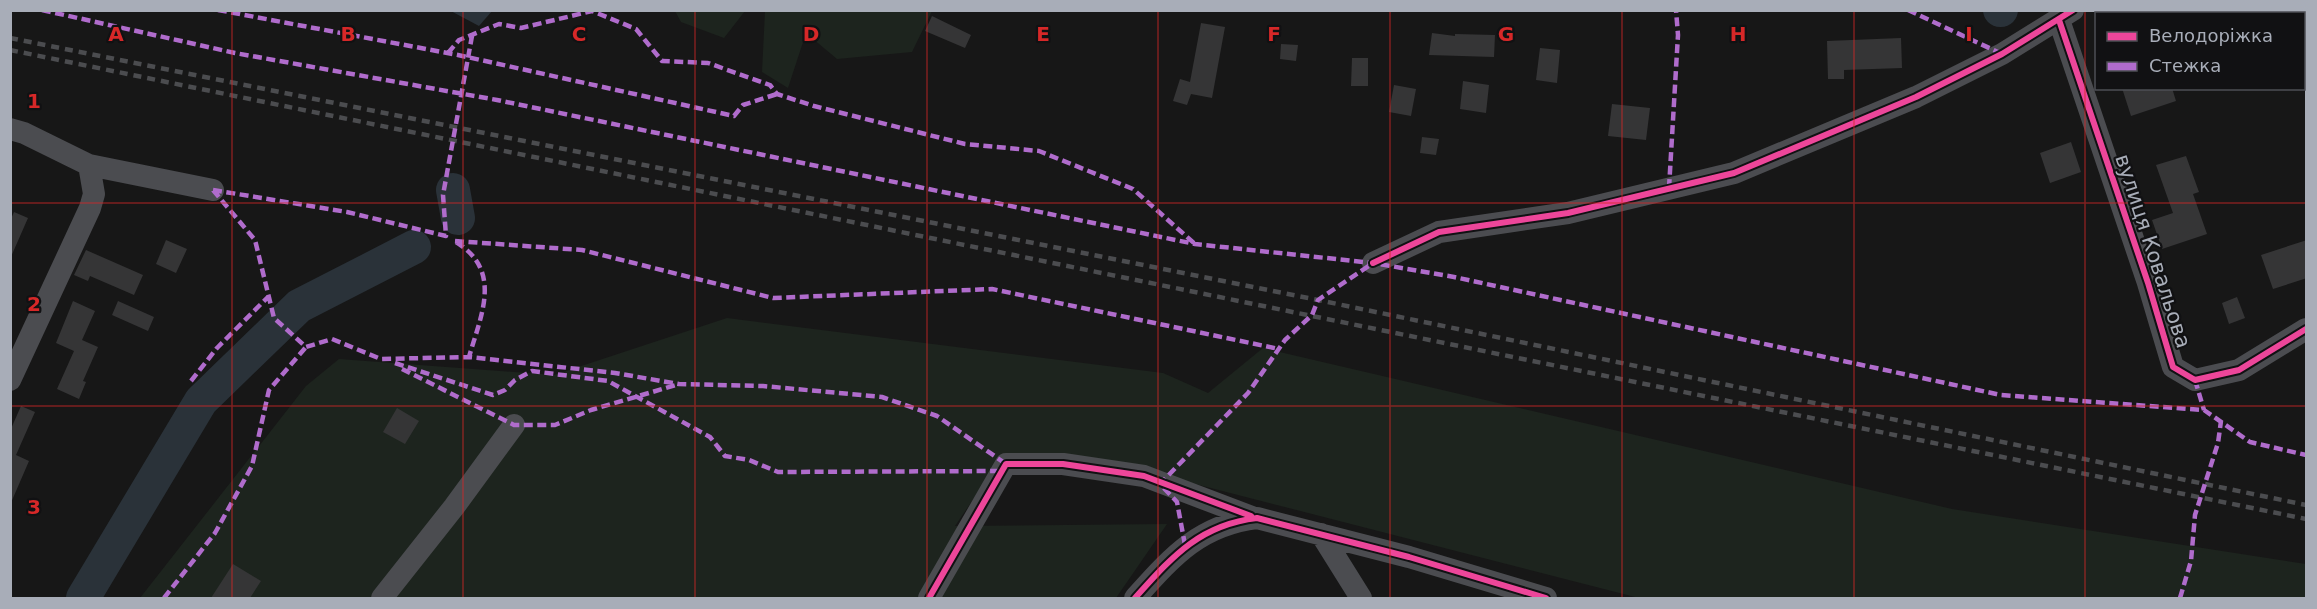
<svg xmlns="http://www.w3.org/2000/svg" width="2317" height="609" font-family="'DejaVu Sans',sans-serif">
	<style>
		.green { fill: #1d241e }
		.water { fill: #2a3239 }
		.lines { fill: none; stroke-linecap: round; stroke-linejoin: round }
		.river { stroke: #2a3239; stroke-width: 34 }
		.building { fill: #353536 }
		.street { stroke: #4b4c50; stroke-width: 22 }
		.rail { stroke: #4b4c4f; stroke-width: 4.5; stroke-dasharray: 8 6; stroke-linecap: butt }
		.quiet { stroke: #b06ccc; stroke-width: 4.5; stroke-dasharray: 9 4.5; stroke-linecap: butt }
		.cycleway-casing { stroke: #111113; stroke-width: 10 }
		.cycleway { stroke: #ed469a; stroke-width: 6 }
		.grid { fill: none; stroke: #d62828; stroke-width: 1.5; stroke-opacity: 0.55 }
		.labels { text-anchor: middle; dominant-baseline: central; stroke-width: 4.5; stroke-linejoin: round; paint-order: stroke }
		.street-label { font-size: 21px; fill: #a8adb8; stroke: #111113 }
		.grid-label { font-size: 20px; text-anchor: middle; font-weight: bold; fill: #d62828; stroke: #111113; stroke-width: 4.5; stroke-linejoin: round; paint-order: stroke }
	</style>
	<rect width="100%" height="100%" fill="#171717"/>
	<path class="green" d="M675 11H745L724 38 681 22Z
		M765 11V10L932 11 912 52 837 59 806 33 788 88 762 72Z
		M727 318 1163 373 1208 393 1263 348 1952 509 2306 564V598H1639L1102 460 1002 457 955 526 1167 524 1116 598H140L306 386 339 359 554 375Z"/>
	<path class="water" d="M449 10H492V11L479 26Z"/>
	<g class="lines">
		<path class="river" d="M2000 10H2001
			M453 190 458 218
			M83 598 201 401 299 306 414 247"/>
	</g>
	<path class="building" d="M932 16 971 35 965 48 925 31Z
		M1201 23 1225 27 1212 98 1191 94 1187 105 1173 101 1180 79 1190 82Z
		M1432 33 1455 36V34L1495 35 1494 57 1429 55Z
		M1901 38 1902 68 1844 70V79H1828L1827 41Z
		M1281 44 1298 45 1296 61 1280 59Z
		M1540 48 1560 50 1557 83 1536 80Z
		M1352 58H1368V86H1351Z
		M1463 81 1489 85 1486 113 1460 109Z
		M1394 85 1416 89 1411 116 1389 112Z
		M2122 88H2172L2176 101 2131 116Z
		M1612 104 1650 108 1646 140 1608 136Z
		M1422 137 1439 139 1436 155 1420 153Z
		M2071 142 2081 172 2050 183 2040 153Z
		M2186 156 2199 192 2193 194 2207 234 2162 249 2152 220 2173 213 2156 165Z
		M14 212 28 218 10 259V221Z
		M166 240 187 249 176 273 156 264Z
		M2307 240V278L2273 289 2261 255Z
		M86 250 143 275 134 295 90 276 88 281 74 275Z
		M2237 297 2245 318 2229 324 2222 303Z
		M73 301 95 311 82 340 98 347 83 381 86 382 79 399 57 389 74 351 56 343Z
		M118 301 154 317 148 331 112 315Z
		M21 406 35 412 16 455 29 461 10 505V431Z
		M397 408 419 421 405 444 383 432Z
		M233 564 261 581 250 598H211Z"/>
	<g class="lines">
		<path class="street" d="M2059 20 2148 283 2173 367 2195 380 2239 370 2306 329
			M10 129 24 133 89 165 213 190
			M1373 263 1439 232 1568 213 1734 173 1916 97 2002 54 2073 10
			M10 380 90 208 94 194 89 165
			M1321 534 1361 598
			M382 598 454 507 514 425
			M929 598 1006 464H1063L1144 476 1252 517
			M1135 598C1172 557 1199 525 1257 518L1409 557 1546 598"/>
		<path class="rail" d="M10 38 1318 300 2306 505
			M10 50 2306 519"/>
		<path class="quiet" d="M42 10 235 53 497 100 1195 244 1373 263 1454 277 2001 395 2204 410 2250 442 2306 455
			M218 10 458 55 734 116 743 105 777 94
			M1908 10 2002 54
			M448 53 459 40 499 24 521 28 592 11 636 29 662 61 708 63 770 85 777 94 814 106 965 144 1039 151 1133 189 1195 244
			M1669 188 1678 35 1676 10
			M213 190 255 240 274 318 306 347 332 339 381 359 469 357 615 373 679 384 763 386 882 397 937 416 1006 464
			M213 190 347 212 446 236 443 195 472 36
			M455 241 582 250 773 298 992 289 1279 349
			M456 242C503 271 481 315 469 357
			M395 363 493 395 505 390 515 380 532 371 608 381 710 437 725 456 749 460 778 472 1002 471
			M402 369 514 425H555L591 410 676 385
			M2195 380 2204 410
			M191 381 217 348 268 297
			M1185 545 1177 502 1160 484 1248 393 1285 340 1312 315 1318 300 1373 263
			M164 598 215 533 252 466 269 390 306 347
			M2180 598 2191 561 2195 515 2218 443 2221 421"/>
		<defs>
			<path id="cycleway" d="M2059 20 2148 283 2173 367 2195 380 2239 370 2306 329
				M1373 263 1439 232 1568 213 1734 173 1916 97 2002 54 2073 10
				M929 598 1006 464H1063L1144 476 1251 516
				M1135 598C1172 557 1199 525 1257 518L1409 557 1546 598"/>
		</defs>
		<use href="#cycleway" class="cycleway-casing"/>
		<use href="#cycleway" class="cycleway"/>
	</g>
	<path class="grid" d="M232 10V598M463 10V598M695 10V598M927 10V598M1158 10V598M1390 10V598M1622 10V598M1854 10V598M2085 10V598M10 203H2306M10 406H2306"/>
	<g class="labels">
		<g class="street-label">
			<text transform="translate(2153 251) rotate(72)">вулиця Ковальова</text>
		</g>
	</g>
	<g class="grid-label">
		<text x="116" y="41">A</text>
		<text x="348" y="41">B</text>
		<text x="579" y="41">C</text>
		<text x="811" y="41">D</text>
		<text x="1043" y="41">E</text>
		<text x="1274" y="41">F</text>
		<text x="1506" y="41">G</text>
		<text x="1738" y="41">H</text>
		<text x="1969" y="41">I</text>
		<text x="34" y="108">1</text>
		<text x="34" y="311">2</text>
		<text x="34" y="514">3</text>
	</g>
	<rect width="2317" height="609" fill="none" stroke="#a8adb8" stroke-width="24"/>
	<rect x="2095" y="12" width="210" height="78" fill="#111113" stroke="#4d4f55" stroke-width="1.5"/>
	<rect x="2107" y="32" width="30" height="9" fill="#ed469a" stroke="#4d4f55" stroke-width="1.5"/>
	<text x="2149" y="42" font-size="18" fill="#a8adb8">Велодоріжка</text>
	<rect x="2107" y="62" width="30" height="9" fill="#b06ccc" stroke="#4d4f55" stroke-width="1.5"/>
	<text x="2149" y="72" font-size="18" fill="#a8adb8">Стежка</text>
</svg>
